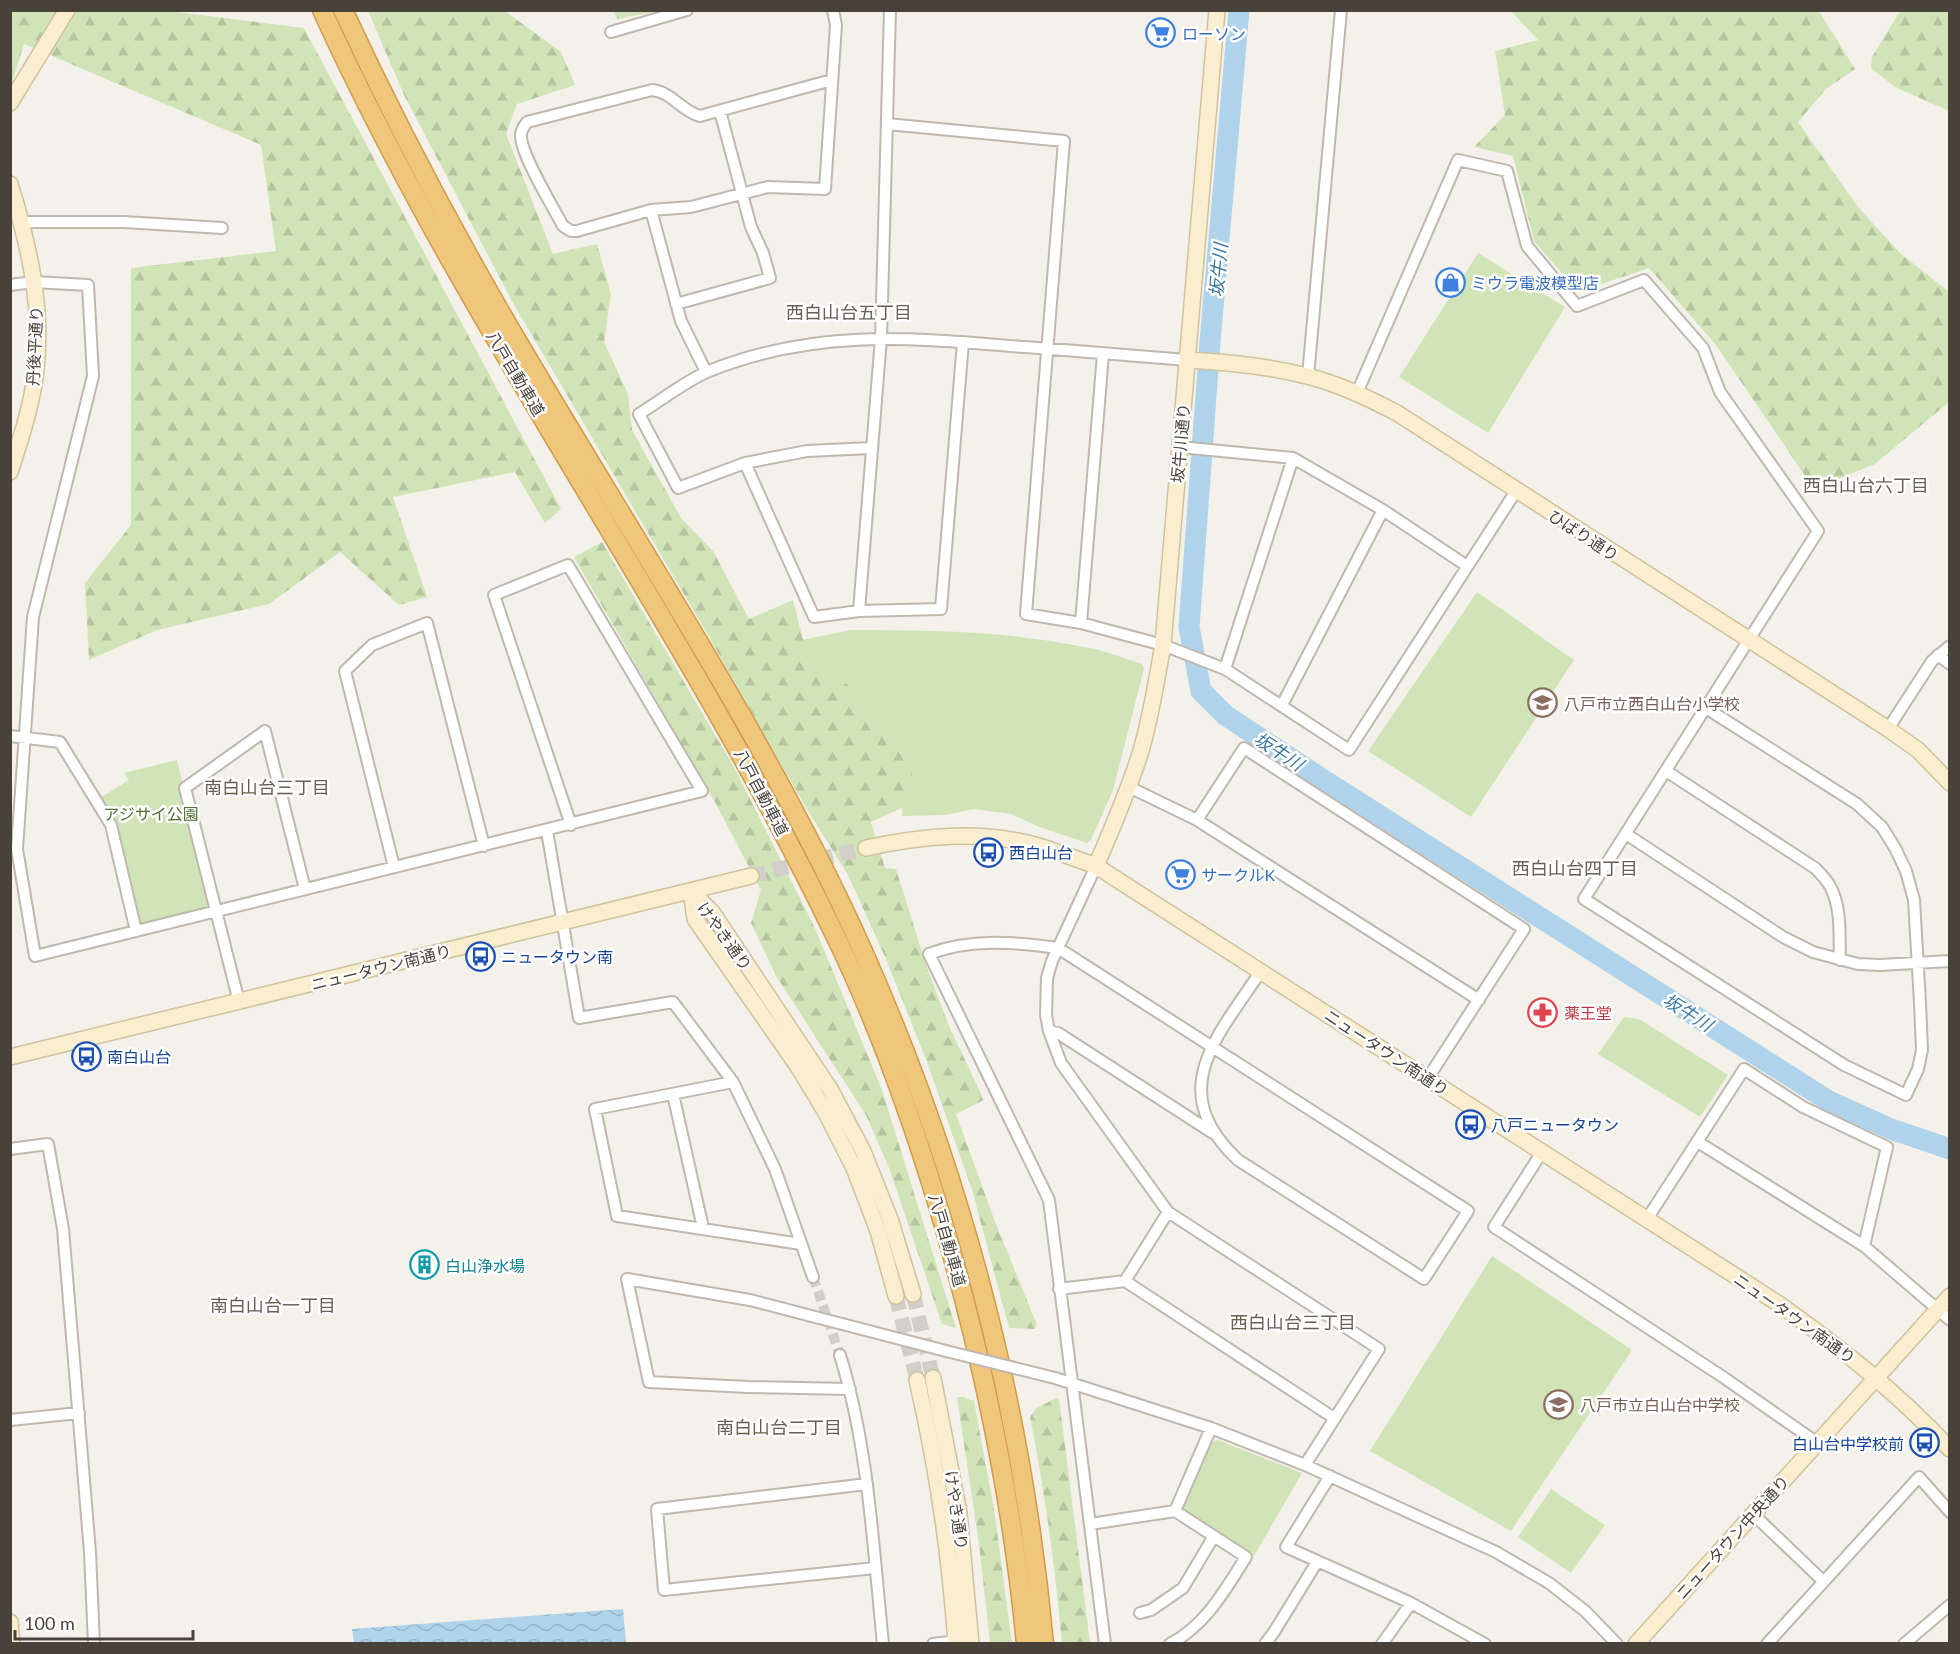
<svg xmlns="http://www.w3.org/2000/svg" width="1960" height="1654" font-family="Lato,'Noto Sans JP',sans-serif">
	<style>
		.green { fill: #d1e4b8 }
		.forest { fill: url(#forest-firs) }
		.water { fill: url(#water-waves) }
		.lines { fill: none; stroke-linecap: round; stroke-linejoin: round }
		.river { stroke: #aed3ea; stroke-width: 21 }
		.street-tunnel { stroke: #d2cec8; stroke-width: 10; stroke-dasharray: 10 5; stroke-linecap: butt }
		.secondary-tunnel { stroke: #d2cec8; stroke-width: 15; stroke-dasharray: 15 8; stroke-linecap: butt }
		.street-casing { stroke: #bfb8ae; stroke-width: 14 }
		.secondary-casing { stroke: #cfc29f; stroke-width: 18 }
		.highway-casing { stroke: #cf9b4a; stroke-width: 21 }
		.street { stroke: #fff; stroke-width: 10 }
		.secondary { stroke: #faeecf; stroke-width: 15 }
		.highway { stroke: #f0c67a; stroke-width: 18 }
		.street-bridge-casing { stroke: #bfb8ae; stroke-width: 14; stroke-linecap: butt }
		.street-bridge { stroke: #fff; stroke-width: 10 }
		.labels { text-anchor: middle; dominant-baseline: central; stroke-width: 5; stroke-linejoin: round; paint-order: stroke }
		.shop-label { font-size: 16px; fill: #366cbe; stroke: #fff; text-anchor: start }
		.street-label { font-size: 16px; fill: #48423a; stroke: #fff }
		.education-label { font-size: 16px; fill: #785e54; stroke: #fff; text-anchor: start }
		.park-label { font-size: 16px; fill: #4c7432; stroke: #fff }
		.transit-label { font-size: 16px; fill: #164399; stroke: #fff; text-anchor: start }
		.health-label { font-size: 16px; fill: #be3a42; stroke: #fff; text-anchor: start }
		.culture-label { font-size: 16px; fill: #0d838f; stroke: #fff; text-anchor: start }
		.water-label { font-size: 18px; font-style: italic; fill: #3a79a2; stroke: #fff }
		.neighbourhood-label { font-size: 18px; fill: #695f52; stroke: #fff }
	</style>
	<defs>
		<pattern id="forest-firs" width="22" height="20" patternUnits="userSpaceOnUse" patternTransform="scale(1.5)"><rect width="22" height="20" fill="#d1e4b8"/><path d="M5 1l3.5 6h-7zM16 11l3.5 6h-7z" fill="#b5c59f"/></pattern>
		<pattern id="water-waves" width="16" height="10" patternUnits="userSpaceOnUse" patternTransform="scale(1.5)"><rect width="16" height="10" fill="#aed3ea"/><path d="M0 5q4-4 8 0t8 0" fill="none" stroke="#97b6c9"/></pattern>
	</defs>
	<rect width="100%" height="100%" fill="#f4f1eb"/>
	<path class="green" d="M1478 253 1565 307 1488 433 1399 377Z
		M1477 592 1574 660 1471 817 1368 751Z
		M851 630C931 630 1010 631 1089 648 1107 651 1124 658 1142 664L1144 669 1113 790 1091 840 1087 843 1037 826 1011 814 974 809 945 815 902 816 904 773 790 666 781 644Z
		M177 760 212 909 142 927 116 823 100 798 129 780 124 773Z
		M1624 1017 1639 1019 1728 1075 1700 1117 1598 1054Z
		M1492 1256 1632 1350 1511 1531 1370 1451Z
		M1218 1440 1302 1473 1254 1556 1184 1512 1183 1506 1211 1442Z
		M1551 1489 1605 1525 1571 1573 1518 1537Z"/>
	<path class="forest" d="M11 11H175L177 12 304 28 561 509 545 523 515 472 393 497 427 597 399 605 340 552 269 604 157 630 89 660 85 583 131 525V268L276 251 261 145 24 44 11 86Z
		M368 11H505L561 52 575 85 517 104 506 134 553 254 597 244 611 294 604 342 628 394 632 430 681 518 713 551 749 619 793 600 810 668 849 685 912 770 911 798 906 806 871 822 885 868 896 869 927 968 949 1026 984 1100 956 1114 994 1219 1037 1325 1034 1329 1009 1328 972 1190 927 1062 886 959 848 875 805 806 705 630 513 303 404 95Z
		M614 11H659L617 19Z
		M1511 11H1819L1855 69 1826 89 1798 122 1858 207 1900 253 1949 292V402L1875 464 1814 489 1716 345 1649 268 1578 292 1534 241 1513 156 1474 147 1505 115 1495 51 1538 40Z
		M1900 11H1949V111L1895 87 1871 68 1872 57Z
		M602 542 735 769 814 926 882 1090 956 1328 942 1324 889 1168 866 1115 776 976 751 923 761 890 715 802 574 557Z
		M957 1397H963L974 1401 994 1509 1012 1643H990L979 1544Z
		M1059 1398 1090 1643H1062C1055 1567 1045 1492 1030 1417L1036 1408C1045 1405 1051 1399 1059 1398Z"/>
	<path class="water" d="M623 1609 626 1643H354L352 1629Z"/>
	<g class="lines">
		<path class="river" d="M1239 10 1210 342 1189 627 1201 691 1225 715 1322 779 1829 1101 1891 1129 1950 1149"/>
		<path class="street-tunnel" d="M813 1277 840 1355"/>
		<path class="secondary-tunnel" d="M751 876 866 848
			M913 1294 933 1378
			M896 1296 917 1380"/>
		<defs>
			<path id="street" d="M611 32 687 10
				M887 124 1064 141 1026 614 1081 623 1163 645 1225 669 1349 750 1516 491
				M651 210 577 231H571L563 226C553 207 520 153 521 135 521 130 525 125 527 122L652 90C672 92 681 111 700 116L832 80
				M22 222H124L222 228
				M10 285 34 282 88 285 93 376 33 617 17 849 35 956 702 791 568 565 494 595 571 825
				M676 304 770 278 763 253 751 227 720 111
				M706 372 681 321 651 210 691 207 768 187 825 189 836 25 833 10
				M1308 376 1341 10
				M1357 393 1458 160 1507 171 1527 246 1577 306 1644 280 1703 348 1720 392 1818 531 1584 899 1844 1065 1906 1095 1918 1069 1922 1050 1920 1003 1914 900 1906 871 1895 848 1882 827 1857 804 1706 708
				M1180 447 1293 458 1383 510 1467 566
				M871 448 807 451 745 463 678 488 639 414C660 401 687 380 709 371 812 330 902 337 1010 346 1069 350 1128 355 1187 360
				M745 463 814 617 859 611 941 609 963 342
				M859 611 881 338 890 10
				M1081 623 1103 354
				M1938 655 1950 664
				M1225 669 1293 458
				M1282 705 1383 510
				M1888 729 1932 661 1950 646
				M10 736 60 742 111 825 136 931
				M1666 771 1815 868C1820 873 1826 879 1830 886 1842 908 1839 936 1840 960
				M1129 787 1197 820 1479 1000
				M1197 820 1244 748 1524 929 1428 1078
				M547 831 579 1018 673 1002 733 1082 775 1169 813 1277
				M1626 834 1783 937 1813 952 1858 964 1880 965 1950 961
				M1096 866 1052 961 1047 978 1046 1015 1049 1031 1061 1063 1168 1212 1379 1349 1305 1465
				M394 867 345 671 372 645 427 623 484 846
				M239 1002 185 788 265 731 305 889
				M1049 1031 1058 1033 1213 1133
				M733 1082 595 1109 617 1216 801 1244
				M673 1094 703 1228
				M1698 1142 1864 1246 1950 1320
				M10 1149 48 1144 63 1229 90 1552 94 1644
				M1542 1152 1494 1227 1723 1377 1816 1442
				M1168 1212 1125 1281 1334 1418
				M1647 1219 1744 1069 1803 1107 1887 1147 1864 1246
				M1059 1289 1125 1281
				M840 1355C869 1449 873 1547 883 1644
				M1055 1378 1211 1428 1305 1465 1496 1552 1549 1583 1585 1611 1617 1644
				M850 1389 748 1387 649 1382 627 1279 750 1300 946 1351
				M10 1420 79 1413
				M1330 1476 1286 1547 1411 1603 1485 1644
				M867 1484 657 1509 664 1590 875 1568
				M1753 1514 1823 1581
				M1090 1524 1175 1511
				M1140 1613 1151 1610 1183 1588 1214 1536
				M933 1644 956 1641
				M1105 1644 1049 1200 929 954C970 938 1016 942 1058 948L1468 1211 1424 1279 1238 1160C1164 1091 1217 1037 1261 971
				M1170 1644C1206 1625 1225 1590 1246 1557L1175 1511 1211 1428
				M1265 1644 1274 1632 1317 1562
				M1382 1644 1411 1603
				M1767 1644 1919 1477 1950 1512
				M1904 1644 1950 1605"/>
			<path id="secondary" d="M10 103 67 10
				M10 184C29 245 43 306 36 370 32 405 21 438 10 472
				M1187 360C1227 362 1268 366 1307 376 1339 384 1368 398 1397 413L1888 729 1918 750 1950 783
				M866 848C921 836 979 830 1035 845 1056 851 1076 859 1096 866L1779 1304C1842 1349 1897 1392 1950 1449
				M1096 866C1112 829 1128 792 1140 754 1151 718 1156 682 1163 645L1217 10
				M691 891 712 912 830 1089 863 1151 890 1219 913 1294
				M691 891 695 919 799 1068 825 1111 854 1168 878 1231 896 1296
				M10 1057 751 876
				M933 1378 959 1513 971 1644
				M917 1380C937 1467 950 1555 956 1644
				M10 1622 12 1644
				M1636 1644 1950 1296"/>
			<path id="highway" d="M322 10C468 331 681 616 834 933 876 1019 909 1110 937 1202 980 1346 1012 1494 1026 1644
				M343 10C399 131 461 247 529 361 643 554 769 743 862 949 960 1169 1022 1404 1044 1644"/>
		</defs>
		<use href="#street" class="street-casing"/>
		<use href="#secondary" class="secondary-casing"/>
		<use href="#highway" class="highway-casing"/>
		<use href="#street" class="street"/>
		<use href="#secondary" class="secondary"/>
		<use href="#highway" class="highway"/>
		<defs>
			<path id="street-bridge" d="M946 1351 1055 1378"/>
		</defs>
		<use href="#street-bridge" class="street-bridge-casing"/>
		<use href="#street-bridge" class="street-bridge"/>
	</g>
	<defs>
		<symbol id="supermarket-ring" viewBox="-11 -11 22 22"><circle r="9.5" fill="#fff" stroke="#3f7fe0" stroke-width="1.5"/><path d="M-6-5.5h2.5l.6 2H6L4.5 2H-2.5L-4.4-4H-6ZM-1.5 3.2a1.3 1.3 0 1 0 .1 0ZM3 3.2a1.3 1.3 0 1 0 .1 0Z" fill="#3f7fe0"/></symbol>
		<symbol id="shop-ring" viewBox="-11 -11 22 22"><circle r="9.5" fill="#fff" stroke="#3f7fe0" stroke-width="1.5"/><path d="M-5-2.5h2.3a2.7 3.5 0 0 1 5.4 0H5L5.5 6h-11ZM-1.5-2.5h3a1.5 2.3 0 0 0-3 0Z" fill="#3f7fe0"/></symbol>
		<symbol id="school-ring" viewBox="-11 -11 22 22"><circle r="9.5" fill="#fff" stroke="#8d6e63" stroke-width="1.5"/><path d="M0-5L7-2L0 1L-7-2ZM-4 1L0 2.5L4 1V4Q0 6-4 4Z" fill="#8d6e63"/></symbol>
		<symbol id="bus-ring" viewBox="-11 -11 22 22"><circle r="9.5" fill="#fff" stroke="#1a4fb4" stroke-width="1.5"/><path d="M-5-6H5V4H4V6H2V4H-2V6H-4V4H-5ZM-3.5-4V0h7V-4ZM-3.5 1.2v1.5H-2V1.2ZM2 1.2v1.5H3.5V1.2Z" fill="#1a4fb4"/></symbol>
		<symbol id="pharmacy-ring" viewBox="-11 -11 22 22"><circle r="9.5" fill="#fff" stroke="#e0444e" stroke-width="1.5"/><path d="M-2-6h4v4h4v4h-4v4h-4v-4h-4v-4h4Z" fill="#e0444e"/></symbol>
		<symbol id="building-ring" viewBox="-11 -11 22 22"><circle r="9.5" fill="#fff" stroke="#0f9aa8" stroke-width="1.5"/><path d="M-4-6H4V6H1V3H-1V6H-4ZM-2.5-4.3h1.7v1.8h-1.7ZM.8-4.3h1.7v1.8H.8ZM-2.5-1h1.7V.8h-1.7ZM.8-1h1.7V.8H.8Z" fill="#0f9aa8"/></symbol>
	</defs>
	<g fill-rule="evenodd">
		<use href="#supermarket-ring" x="1144" y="16" width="33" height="33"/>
		<use href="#shop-ring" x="1434" y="266" width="33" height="33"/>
		<use href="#school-ring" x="1526" y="686" width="33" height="33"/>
		<use href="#bus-ring" x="972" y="836" width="33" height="33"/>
		<use href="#supermarket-ring" x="1164" y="858" width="33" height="33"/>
		<use href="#bus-ring" x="464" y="940" width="33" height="33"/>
		<use href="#pharmacy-ring" x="1526" y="996" width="33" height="33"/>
		<use href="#bus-ring" x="70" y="1040" width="33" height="33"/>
		<use href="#bus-ring" x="1454" y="1108" width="33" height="33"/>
		<use href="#building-ring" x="408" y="1248" width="33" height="33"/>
		<use href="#school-ring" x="1542" y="1388" width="33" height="33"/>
		<use href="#bus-ring" x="1908" y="1426" width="33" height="33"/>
	</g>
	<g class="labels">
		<g class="shop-label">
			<text x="1182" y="33">ローソン</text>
			<text x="1471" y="282">ミウラ電波模型店</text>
			<text x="1201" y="874">サークルK</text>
		</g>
		<g class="street-label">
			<text transform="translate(34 346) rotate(-87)">丹後平通り</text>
			<text transform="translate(516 373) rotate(59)">八戸自動車道</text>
			<text transform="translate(1180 443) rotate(-85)">坂牛川通り</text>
			<text transform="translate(1584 535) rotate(33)">ひばり通り</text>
			<text transform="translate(762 792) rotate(62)">八戸自動車道</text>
			<text transform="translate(725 936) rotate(54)">けやき通り</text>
			<text transform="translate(381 967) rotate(-14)">ニュータウン南通り</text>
			<text transform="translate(1387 1052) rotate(33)">ニュータウン南通り</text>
			<text transform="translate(948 1240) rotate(74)">八戸自動車道</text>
			<text transform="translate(1795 1318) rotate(35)">ニュータウン南通り</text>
			<text transform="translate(957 1510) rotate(82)">けやき通り</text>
			<text transform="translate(1732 1537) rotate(-48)">ニュータウン中央通り</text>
		</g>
		<g class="education-label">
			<text x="1564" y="703">八戸市立西白山台小学校</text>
			<text x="1580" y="1404">八戸市立白山台中学校</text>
		</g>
		<g class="park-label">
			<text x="151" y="813">アジサイ公園</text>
		</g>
		<g class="transit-label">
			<text x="1009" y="852">西白山台</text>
			<text x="501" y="956">ニュータウン南</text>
			<text x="107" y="1056">南白山台</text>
			<text x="1491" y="1124">八戸ニュータウン</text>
			<text x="1904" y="1443" text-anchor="end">白山台中学校前</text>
		</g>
		<g class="health-label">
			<text x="1564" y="1012">薬王堂</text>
		</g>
		<g class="culture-label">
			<text x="445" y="1265">白山浄水場</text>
		</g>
		<g class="water-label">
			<text transform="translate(1218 270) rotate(-85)">坂牛川</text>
			<text transform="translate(1279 751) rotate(33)">坂牛川</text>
			<text transform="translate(1688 1012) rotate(32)">坂牛川</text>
		</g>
		<g class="neighbourhood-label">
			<text x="849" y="312">西白山台五丁目</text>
			<text x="1866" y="485">西白山台六丁目</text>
			<text x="267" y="787">南白山台三丁目</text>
			<text x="1575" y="868">西白山台四丁目</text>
			<text x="273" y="1305">南白山台一丁目</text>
			<text x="1293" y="1322">西白山台三丁目</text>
			<text x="779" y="1427">南白山台二丁目</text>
		</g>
	</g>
	<rect width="1960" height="1654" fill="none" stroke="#48423a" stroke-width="24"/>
	<path d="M15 1630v9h178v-9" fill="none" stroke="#48423a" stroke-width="3"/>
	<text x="24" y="1630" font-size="18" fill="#48423a" stroke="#ffffff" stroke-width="4.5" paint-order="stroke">100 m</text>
</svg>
